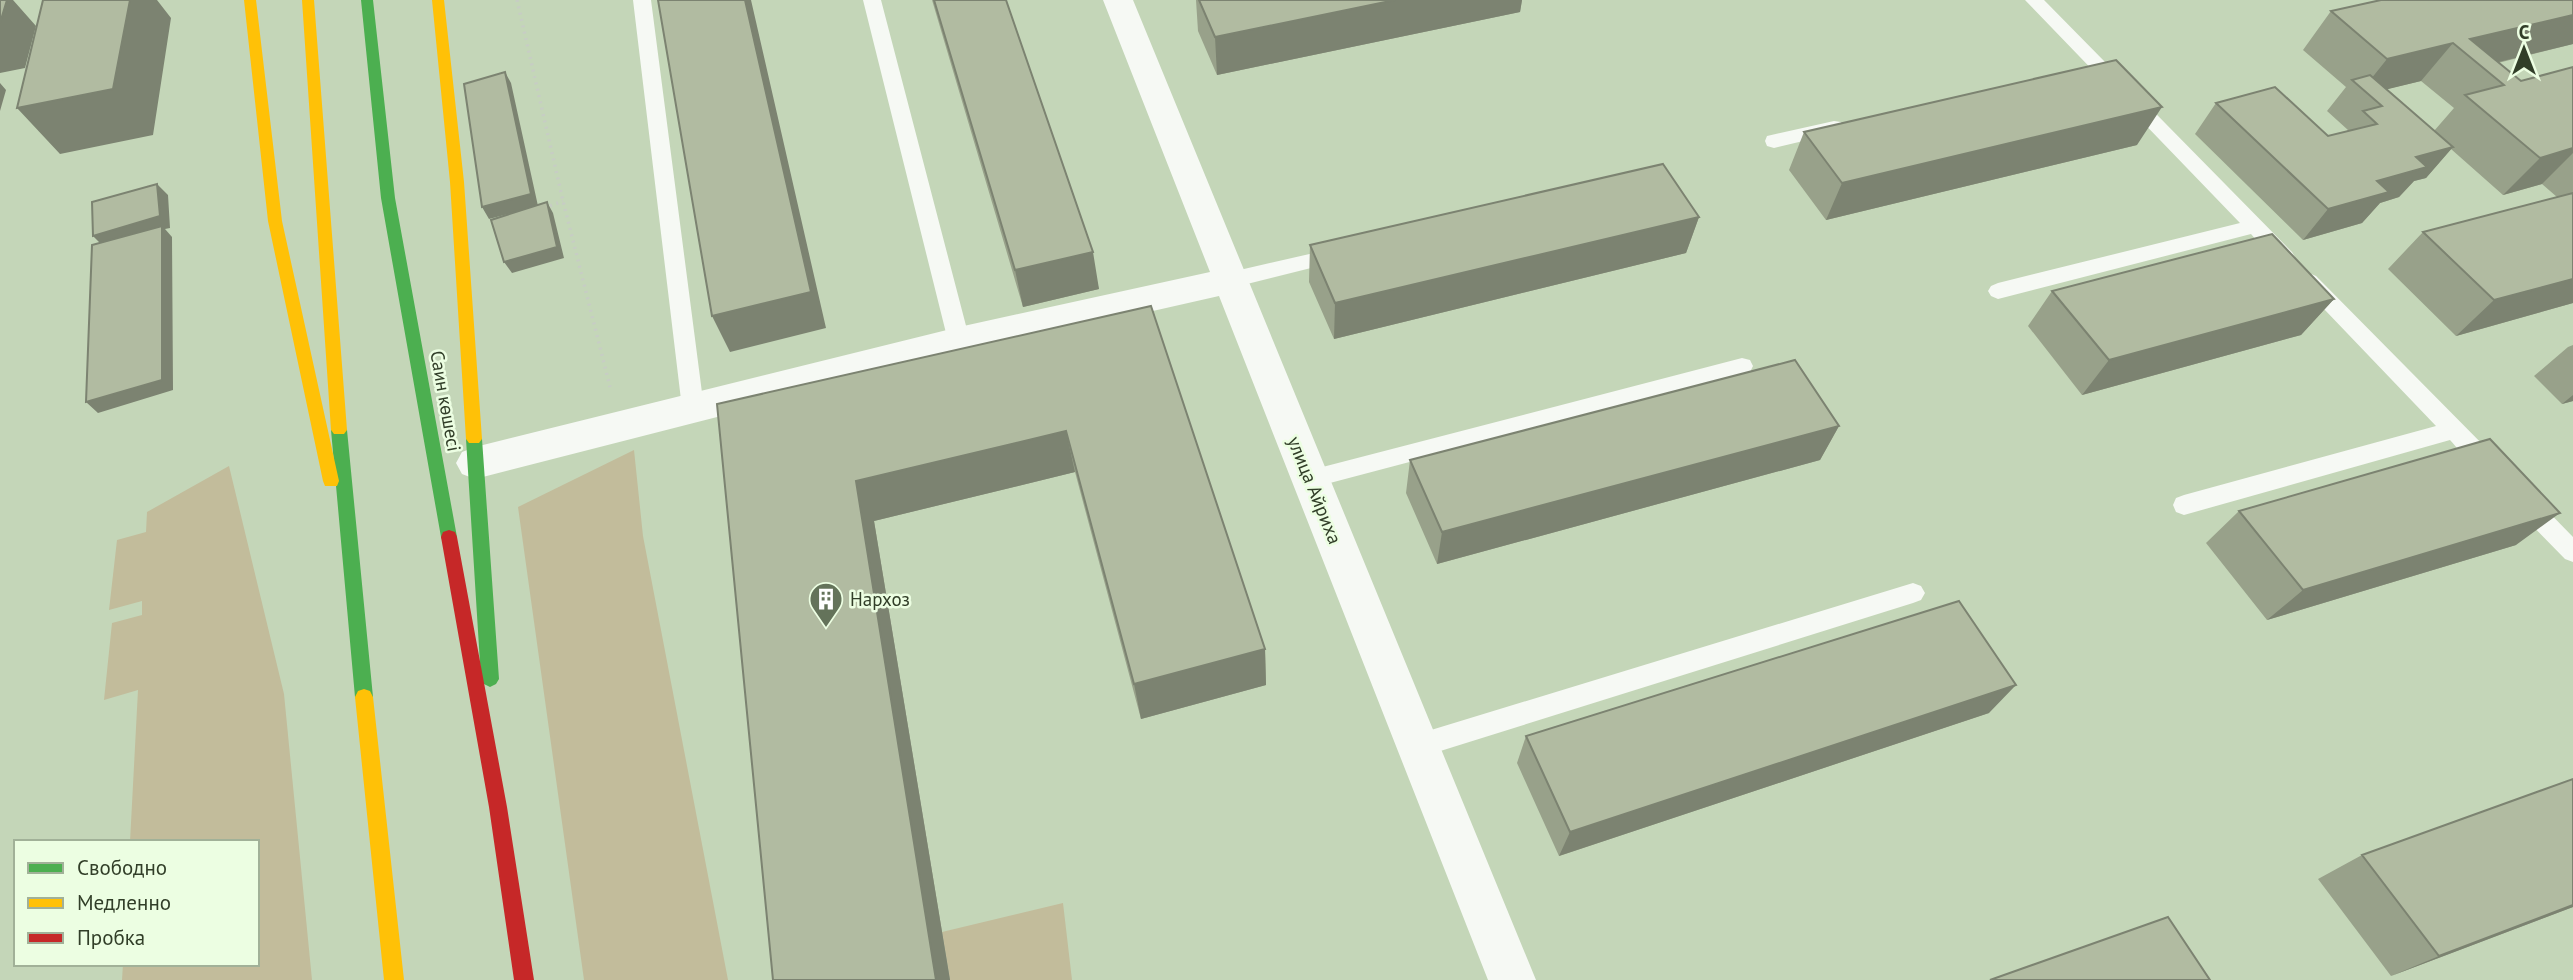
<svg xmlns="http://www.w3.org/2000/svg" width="2573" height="980" font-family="'PT Sans',sans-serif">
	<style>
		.green { fill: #c2bc9b }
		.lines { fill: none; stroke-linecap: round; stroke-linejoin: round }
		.path { stroke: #c7cdc4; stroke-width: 3.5; stroke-dasharray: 2 4.5; stroke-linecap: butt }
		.lane { fill: #f6f9f4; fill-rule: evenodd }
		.street { fill: #f6f9f4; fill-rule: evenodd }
		.fast { fill: #4caf50; fill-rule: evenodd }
		.slow { fill: #ffc107; fill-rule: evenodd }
		.jam { fill: #c62828; fill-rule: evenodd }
		.wall { fill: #98a18a; fill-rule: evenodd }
		.shaded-wall { fill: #7c8371 }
		.building { fill: #b1bba1; stroke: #7c8371; stroke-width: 2 }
		.labels { text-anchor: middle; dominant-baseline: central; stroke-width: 5; stroke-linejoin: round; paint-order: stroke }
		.street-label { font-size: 19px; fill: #313e28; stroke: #ecfee2 }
		.poi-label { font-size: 19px; fill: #313e28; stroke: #ecfee2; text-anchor: start }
	</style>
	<rect width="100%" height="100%" fill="#c4d6b8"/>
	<path class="green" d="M634 450 643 536 728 980H584L518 507Z
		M229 466 284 694 312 980H122L123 964H257V842H130L138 690 104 700 112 623 142 615V601L109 610 117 540 146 532 147 512Z
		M1063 903 1072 980H950L942 932Z"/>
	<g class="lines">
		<path class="path" d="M517 0 563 201 610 387
			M544 208 563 201"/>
		<path class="lane" d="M633 0H651L704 408 701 414 693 417 685 414 682 408Z
			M863 0H881L970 341 966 347 959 349 952 347 948 341Z
			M2025 0H2044L2292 252 2295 257 2292 262C2275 268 2262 246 2251 234L1998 299 1991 296 1988 291 1991 286 1998 283 2240 223Z
			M1834 121 1841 122 1843 127 1841 132 1774 148 1767 146 1765 141 1767 136Z
			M1340 247 1347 249 1350 254 1347 259 1231 288 1224 285 1221 280 1224 275 1231 272Z
			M2309 273 2316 276 2498 460 2501 467 2498 474C2479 480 2462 453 2450 440L2184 515 2176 512 2173 505 2176 498 2184 495 2436 426 2302 286 2299 281 2302 276Z
			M1742 358 1750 360 1753 366 1750 372 1311 488 1303 486 1300 479 1303 472 1311 470Z
			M2524 492 2532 495 2573 537V562L2565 559 2516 509 2513 502 2516 495Z
			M1913 583 1921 586 1925 593 1921 600 1913 603 1418 758 1409 754 1405 746 1409 738 1418 734Z"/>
		<path class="street" d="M1103 0H1133L1536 980H1488L1219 296 959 355 475 479 462 474 456 463 462 452 475 447 959 327 1210 272Z"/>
		<path class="fast" d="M361 0H373L395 198 457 537 455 542 449 544 443 542 441 537 381 198Z
			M339 424 344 426 347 430 373 697 370 703 364 705 358 703 355 697 331 430 334 426Z
			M474 433 479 435 482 439 499 679 496 684 490 687 484 684 481 679 466 439 469 435Z"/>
		<path class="slow" d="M244 0H256L282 221 339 481 337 486H325L323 481 268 221Z
			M302 0H314L347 430 344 434H334L331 430Z
			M432 0H444L464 182 482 439 479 443H469L466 439 450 182Z
			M364 689 370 691 373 697 404 980H384L355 697 358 691Z"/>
		<path class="jam" d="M449 530 455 532 457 537 507 807 534 980H514L489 807 441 537 443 532Z"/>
	</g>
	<path class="wall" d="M932 0H1006L1099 289 1023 307Z
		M1196 0H1522L1520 12 1217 75 1198 31Z
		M2573 0V44L2498 63 2521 81 2573 67V303L2456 336 2388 269 2423 232 2557 197 2542 184 2503 195 2451 149 2426 178 2414 181 2399 197 2380 203 2362 223 2303 240 2195 134 2216 103 2328 136 2346 132 2348 130 2327 111 2346 87 2303 50 2331 11ZM2421 81 2454 108 2434 131 2387 89Z
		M1804 132 2137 145 1826 220 1789 170Z
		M1699 217 1686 253 1334 339 1309 282 1310 245Z
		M2052 291 2334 299 2301 335 2082 395 2028 326Z
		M1151 306 1265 649 1266 685 1141 719 1075 472 874 521 950 980H773L717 404Z
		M2573 345V401L2562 404 2534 376 2568 347Z
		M1839 426 1820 460 1437 564 1406 493 1410 460Z
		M2239 511 2516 545 2267 620 2206 543Z
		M1989 713 1559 856 1517 763 1526 736Z
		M2362 855 2573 907 2391 976 2318 879Z"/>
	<path class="shaded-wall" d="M7 0H13L36 26 25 68 0 73V23Z
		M130 0H157L171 18 153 135 60 154 17 108Z
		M745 0H751L826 328 730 352 712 316Z
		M1395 0H1522L1520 12 1217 75 1215 37Z
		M2573 15V44L2482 66 2470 39Z
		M2453 43 2421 81 2368 94 2363 89 2387 59Z
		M505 72 511 83 538 206 489 219 482 207Z
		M0 83 6 90 0 111Z
		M2162 107 2137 145 1826 220 1842 183Z
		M2453 147 2426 178 2414 181 2399 197 2380 203 2362 223 2303 240 2328 209 2416 157Z
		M2573 148V153L2542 184 2503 195 2540 158Z
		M157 184 168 195 170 228 165 229 172 237 173 390 98 413 86 402 104 247 93 236Z
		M547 202 553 213 564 258 512 273 504 262Z
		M1699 217 1686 253 1334 339 1335 303Z
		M1093 252 1099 289 1023 307 1015 270Z
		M2573 279V303L2456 336 2494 300Z
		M2334 299 2301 335 2082 395 2109 360Z
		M2573 395V401L2562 404Z
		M1839 426 1820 460 1437 564 1442 532Z
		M1066 431 1075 472 874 521 950 980H936L856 481Z
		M2560 513 2516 545 2267 620 2303 590Z
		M1265 649 1266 685 1141 719 1134 684Z
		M2016 685 1989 713 1559 856 1570 832Z
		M2573 905V907L2391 976 2439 956Z"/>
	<path class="building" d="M0 0H7L0 23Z
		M43 0H130L113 89 17 108Z
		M658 0H745L811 292 712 316Z
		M934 0H1006L1093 252 1015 270Z
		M1199 0H1395L1215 37Z
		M2381 0H2573V15L2470 39 2521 81 2573 67V148L2540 158 2465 95 2504 85 2453 43 2387 59 2331 11Z
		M2116 60 2162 107 1842 183 1804 132Z
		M505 72 531 194 482 207 464 84Z
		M2370 75 2453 147 2416 157 2427 167 2377 181 2389 192 2328 209 2216 103 2275 87 2328 136 2377 124 2363 111 2382 106 2352 80Z
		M1663 164 1699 217 1335 303 1310 245Z
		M157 184 160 216 93 236 92 202Z
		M2573 193V279L2494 300 2423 232Z
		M547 202 557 247 504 262 491 220Z
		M162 226V380L86 402 92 245Z
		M2272 234 2334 299 2109 360 2052 291Z
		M1151 306 1265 649 1134 684 1066 431 856 481 936 980H773L717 404Z
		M1795 360 1839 426 1442 532 1410 460Z
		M2490 439 2560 513 2303 590 2239 511Z
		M1959 601 2016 685 1570 832 1526 736Z
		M2573 779V905L2439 956 2362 855Z
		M2168 917 2210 980H1990Z"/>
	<defs>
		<symbol id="building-pin" viewBox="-11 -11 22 30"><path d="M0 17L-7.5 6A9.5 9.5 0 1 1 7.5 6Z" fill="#64735a" stroke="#ecfee2"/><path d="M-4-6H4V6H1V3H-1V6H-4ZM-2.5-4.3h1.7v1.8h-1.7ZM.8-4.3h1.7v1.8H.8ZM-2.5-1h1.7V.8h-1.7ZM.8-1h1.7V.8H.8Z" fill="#fff"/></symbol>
	</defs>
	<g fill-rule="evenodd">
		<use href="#building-pin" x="807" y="580" width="38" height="52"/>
	</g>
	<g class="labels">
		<g class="street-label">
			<text transform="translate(446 401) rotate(80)">Саин көшесі</text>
			<text transform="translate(1315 490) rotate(68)">улица Айриха</text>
		</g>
		<g class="poi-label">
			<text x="850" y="599">Нархоз</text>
		</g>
	</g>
	<rect x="14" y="840" width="245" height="126" fill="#ecfee2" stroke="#a1b198" stroke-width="2"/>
	<rect x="28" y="863" width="35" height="10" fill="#4caf50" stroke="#a1b198" stroke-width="2"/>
	<text x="77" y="875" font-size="21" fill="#313e28">Свободно</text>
	<rect x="28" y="898" width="35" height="10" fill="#ffc107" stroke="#a1b198" stroke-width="2"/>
	<text x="77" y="910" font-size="21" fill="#313e28">Медленно</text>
	<rect x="28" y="933" width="35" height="10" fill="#c62828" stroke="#a1b198" stroke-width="2"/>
	<text x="77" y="945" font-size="21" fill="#313e28">Пробка</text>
	<g transform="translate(2524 49)" stroke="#ecfee2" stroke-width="5" paint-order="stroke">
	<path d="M0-5L12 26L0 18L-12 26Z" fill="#313e28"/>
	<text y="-10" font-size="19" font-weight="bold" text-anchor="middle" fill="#313e28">С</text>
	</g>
</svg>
